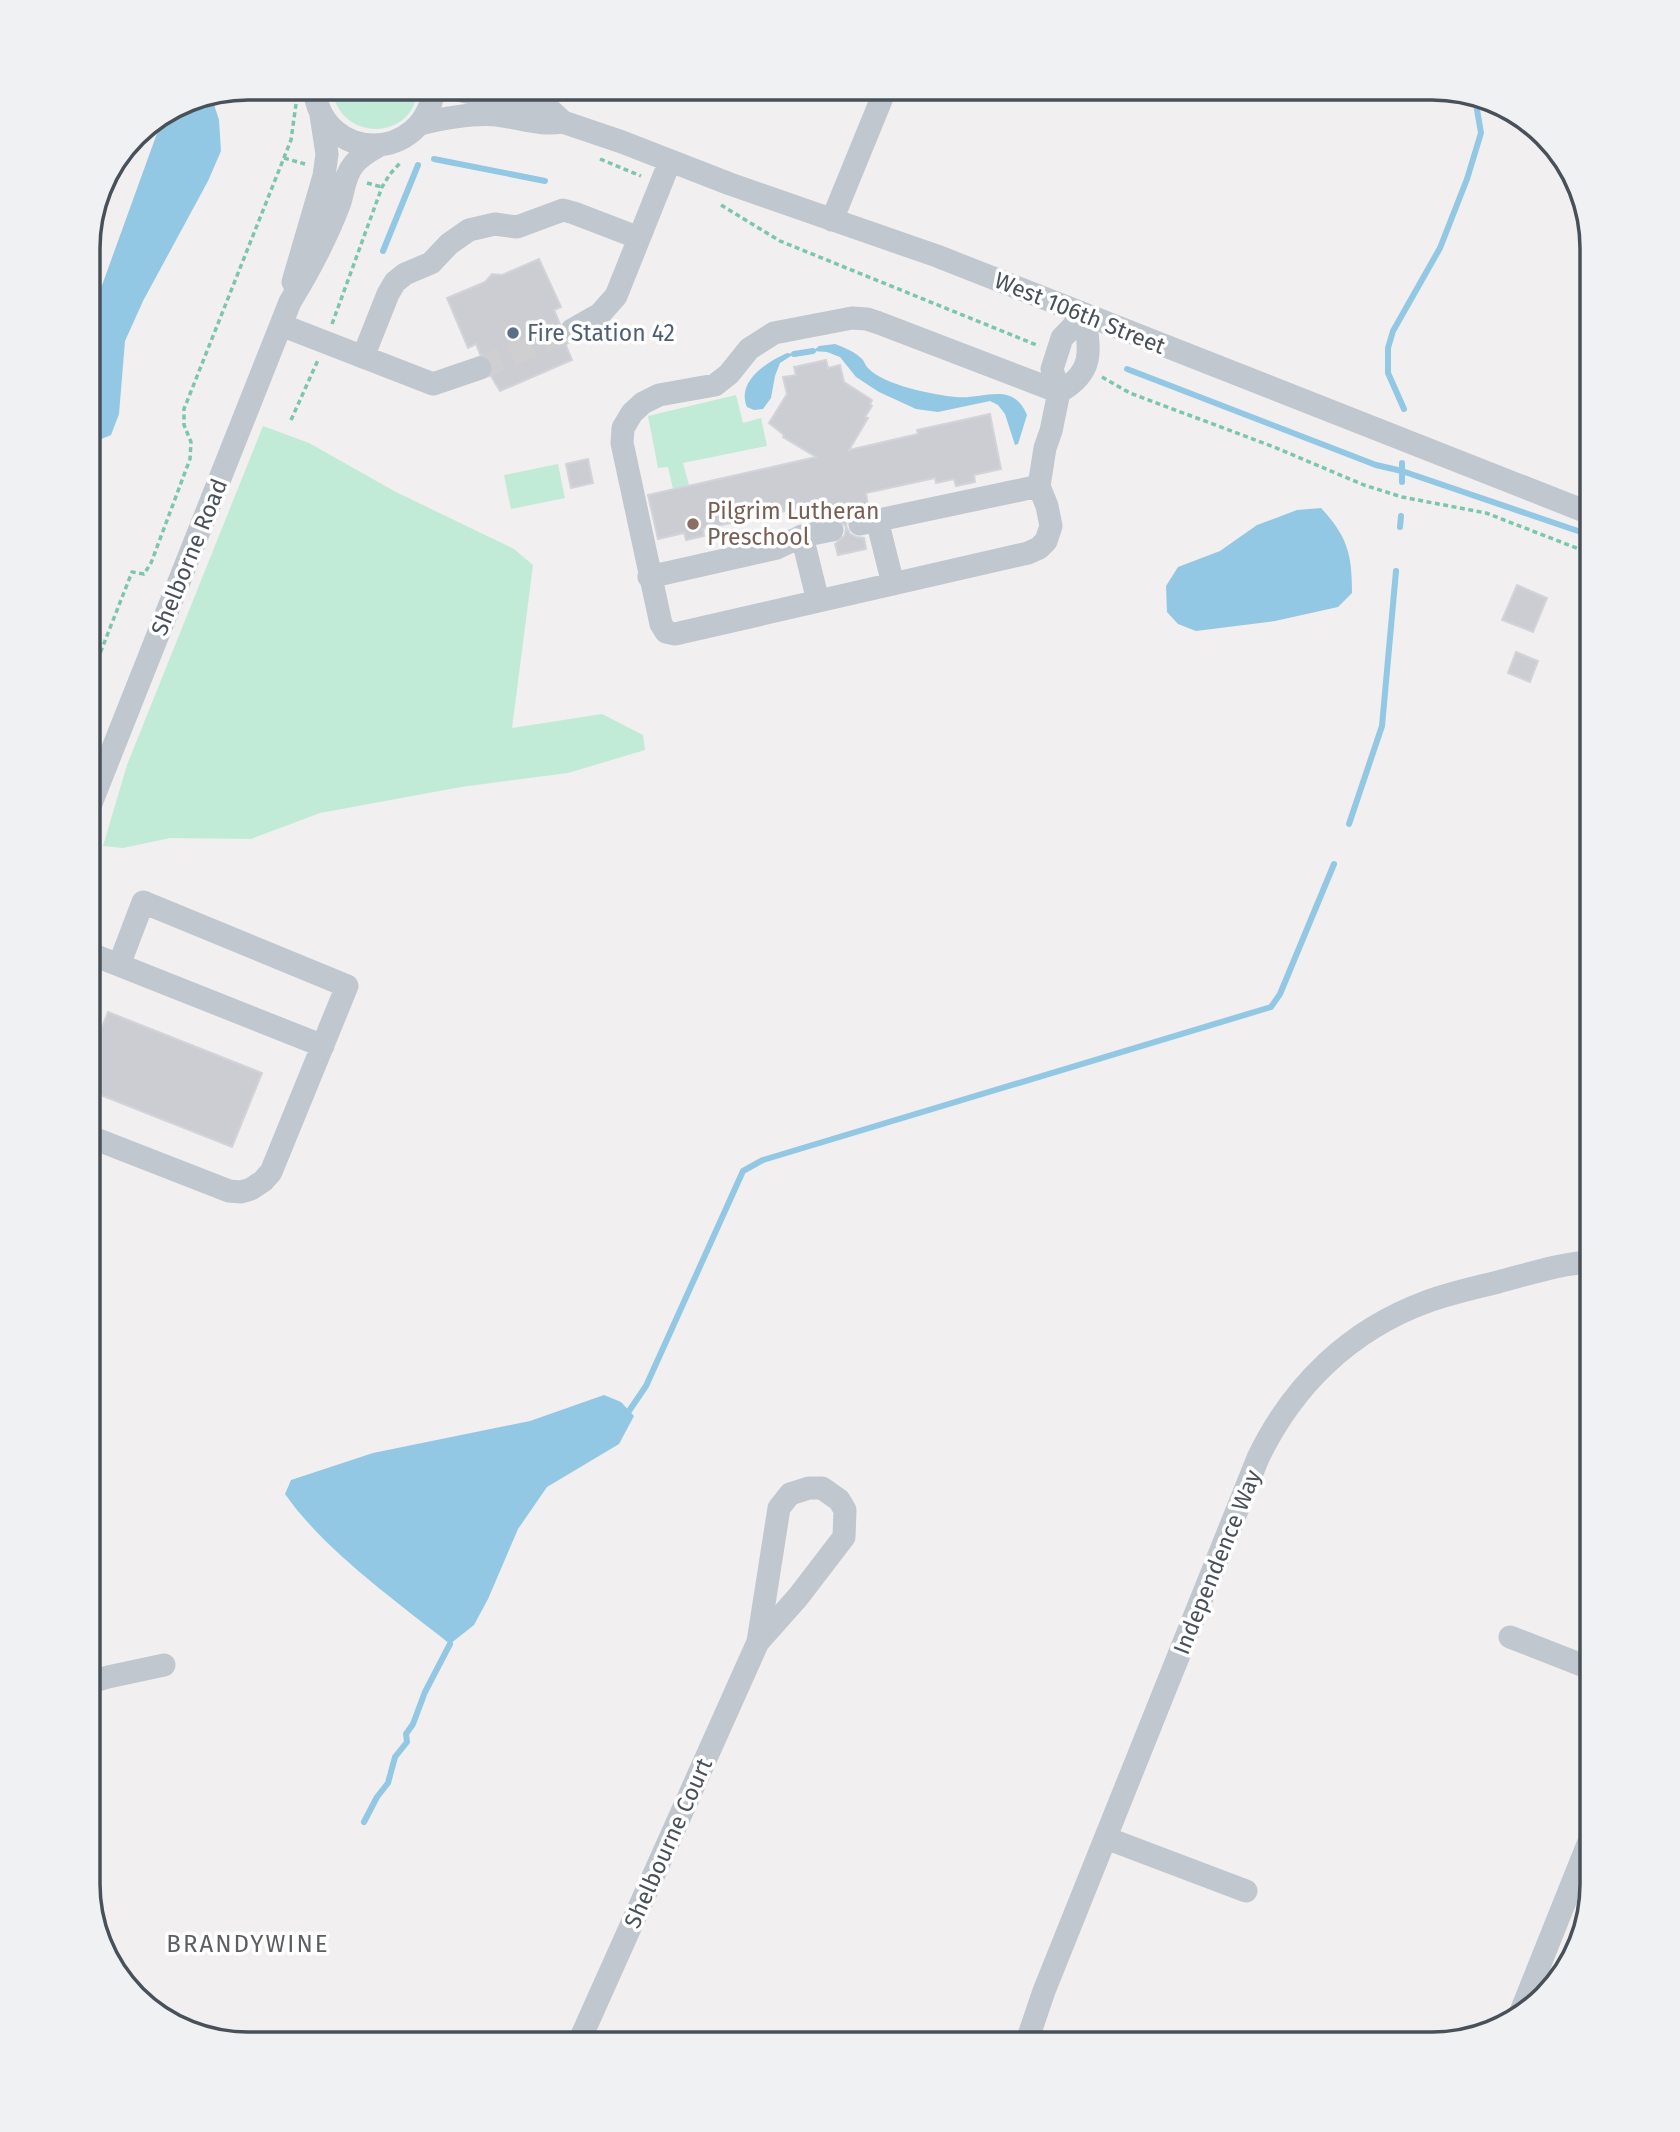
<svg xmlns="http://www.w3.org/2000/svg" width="1680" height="2132" font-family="'Fira Sans',sans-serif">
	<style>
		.green { fill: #c1ebd7 }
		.water { fill: #92c8e4 }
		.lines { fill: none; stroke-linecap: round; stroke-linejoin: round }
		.stream { stroke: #92c8e4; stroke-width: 6 }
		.building { fill: #cccdd3; stroke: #d3d4da; stroke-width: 2 }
		.minor-tunnel { stroke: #cfcfd1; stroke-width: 23; stroke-dasharray: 23 11; stroke-linecap: butt }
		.path { stroke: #7cc6ab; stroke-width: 3.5; stroke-dasharray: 5 3.5; stroke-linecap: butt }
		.minor { stroke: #c0c7cf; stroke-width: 23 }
		.service-dot { fill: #5c6f8a; stroke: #fff; stroke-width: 2.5 }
		.education-dot { fill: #8d6e63; stroke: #fff; stroke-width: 2.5 }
		.labels { text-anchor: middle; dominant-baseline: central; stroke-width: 7; stroke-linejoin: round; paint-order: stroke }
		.street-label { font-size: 23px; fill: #48505a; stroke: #fff }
		.service-label { font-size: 23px; fill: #4e5e75; stroke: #fff; text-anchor: start }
		.education-label { font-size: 23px; fill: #785e54; stroke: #fff; text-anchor: start }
		.neighbourhood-label { font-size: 24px; letter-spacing: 2px; fill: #5c5e63; stroke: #fff }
		.rim { fill: none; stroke: #48505a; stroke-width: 3.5 }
	</style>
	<rect width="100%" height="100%" fill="#f1efef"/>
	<path class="green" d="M332 88H417C417 141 338 144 332 88Z
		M736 395 743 423 761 418 767 446 683 463 689 485 673 489 668 467 658 468 648 416Z
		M263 426 309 443 396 492 514 549 533 565 512 728 602 714 643 735 645 750 568 773 461 787 320 813 251 839 170 838 123 848 103 846 127 765Z
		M558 464 565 498 511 509 504 475Z"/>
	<path class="water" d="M211 95 219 120 221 151 208 181 143 301 125 341 119 414 111 435 94 442 88 440V324L164 114 187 100Z
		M835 344C845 348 856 352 863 360 865 363 866 367 869 369 884 385 934 395 956 397 982 400 1013 380 1027 415L1018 444 1015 445 1005 414 998 405 990 401 938 412 916 409 879 392 856 377 840 357 827 352 813 351 819 346Z
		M787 353 794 354 780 363 775 376 771 398 763 409 754 410 747 407C736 381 767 362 787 353Z
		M1321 508C1348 537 1352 555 1352 593L1338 607 1275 621 1196 631 1178 624 1167 612 1166 586 1178 567 1220 551 1257 525 1297 510Z
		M604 1395 621 1402 634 1416 619 1444 547 1487 518 1529 488 1599 474 1625 450 1644C396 1601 324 1550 285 1494L291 1480 373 1453 530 1421Z"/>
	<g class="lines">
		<path class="stream" d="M434 159 545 181
			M383 251 418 165
			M794 354 813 351
			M1127 369 1376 465 1402 471 1578 531
			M1404 409 1388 373V348L1393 331 1440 248 1467 179 1481 133 1475 98
			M1402 482V463
			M1400 527 1401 516
			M1349 824 1382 726 1396 571
			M629 1411 646 1386 743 1171 763 1160 1271 1007 1280 994 1334 864
			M364 1822 377 1797 388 1783 395 1757 407 1742 406 1734 413 1724 425 1692 450 1644"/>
	</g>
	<path class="building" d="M539 259 561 307 554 310 560 324V336L567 343H565L572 360 500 391 491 376 493 363 489 357 480 354 476 344 468 348 447 298 485 282 492 274 502 275Z
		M826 360 828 368 840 365 844 382 872 400 870 404 872 406 865 417 868 418 849 450 918 434 917 430 990 414 1001 469 974 475 975 482 956 486 954 479 936 483 935 478 866 493 868 505 857 507V510L847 519 846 526 850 534 856 537 864 538 866 549 838 555 835 544 845 535 846 527 837 517 829 516 828 514 821 515 818 504 703 529 704 536 686 540 684 533 658 539 648 495 816 457 783 437 784 435 769 423 787 394 783 377 796 375 794 367Z
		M588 459 593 483 571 488 566 464Z
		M1517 585 1547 598 1533 632 1502 620Z
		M1516 652 1538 661 1530 682 1508 673Z
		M108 1012 262 1073 232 1147 88 1090V1062Z"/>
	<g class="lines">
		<path class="minor-tunnel" d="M480 368 572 330"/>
		<path class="path" d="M284 158 305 164
			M600 159 641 176
			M367 183 382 187
			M721 205 780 241 1039 346
			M332 324 382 187 390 174 401 162
			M1102 377 1130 393 1274 447 1364 485 1402 497 1486 513 1592 554
			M291 420 318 360
			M88 684 132 572 144 574 151 563 190 459 191 442 184 425V409L291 140 296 104"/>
		<path class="minor" d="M314 88C322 164 425 164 434 88
			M449 88 471 93 508 97 548 108 563 122 622 142 730 184 937 256 1592 514
			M420 124C445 118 472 113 497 115 521 118 539 126 563 122
			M832 220 886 88
			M293 282 324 176 327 154 321 115
			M281 325 433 384 480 368
			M572 330 600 314 616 296 670 161
			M363 357 388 294 395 282 405 274 431 263 449 244 469 230 495 224 517 227 563 210 574 213 639 238
			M1059 392 879 323 867 319 852 318 774 333 749 349 729 374 715 385 659 395 643 403 632 413 623 428 622 443 661 624 666 632 675 634 1028 553 1039 548 1046 541 1051 526 1047 506 1039 486 1045 448 1051 431 1059 392 1052 369 1062 338 1084 315
			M1059 392C1095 372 1090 350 1084 315
			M877 520 893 584
			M860 524 1039 486
			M802 536 818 601
			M649 577 777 548 802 536 832 530
			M88 811 290 302C309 271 326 239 339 205 344 191 344 176 354 164 361 155 371 150 380 145
			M119 965 323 1046
			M88 1136 229 1191 241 1192 251 1189 263 1181 271 1172 347 986 143 902 119 965 88 953
			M809 1488H822L839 1500 845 1510 844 1537 798 1597 758 1642 779 1508 790 1494Z
			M1510 1637 1592 1669
			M88 1683 108 1677 164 1665
			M1106 1838 1246 1891
			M1518 2019 1592 1834
			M578 2044 758 1642
			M1026 2044 1044 1991 1258 1458C1293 1385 1350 1330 1426 1302 1450 1293 1474 1288 1498 1282 1529 1274 1561 1263 1592 1262"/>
	</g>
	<circle class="service-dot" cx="513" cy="333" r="7"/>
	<circle class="education-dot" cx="693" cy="524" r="7"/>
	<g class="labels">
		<g class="street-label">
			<text transform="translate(1080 313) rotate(22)">West 106th Street</text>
			<text transform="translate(189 557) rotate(-68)">Shelborne Road</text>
			<text transform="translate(1217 1562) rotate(-68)">Independence Way</text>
			<text transform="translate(668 1843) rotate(-66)">Shelbourne Court</text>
		</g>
		<g class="service-label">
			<text x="527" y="333">Fire Station 42</text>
		</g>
		<g class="education-label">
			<text x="707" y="511">Pilgrim Lutheran<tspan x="707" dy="26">Preschool</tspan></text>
		</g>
		<g class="neighbourhood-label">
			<text x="248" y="1944">BRANDYWINE</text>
		</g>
	</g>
	<path d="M0 0H1680V2132H0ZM248 100H1432A148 148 0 0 1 1580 248V1884A148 148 0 0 1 1432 2032H248A148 148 0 0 1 100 1884V248A148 148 0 0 1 248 100Z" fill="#f0f1f2" fill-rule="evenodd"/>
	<path class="rim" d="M248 100H1432A148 148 0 0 1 1580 248V1884A148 148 0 0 1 1432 2032H248A148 148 0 0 1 100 1884V248A148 148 0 0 1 248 100Z"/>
</svg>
